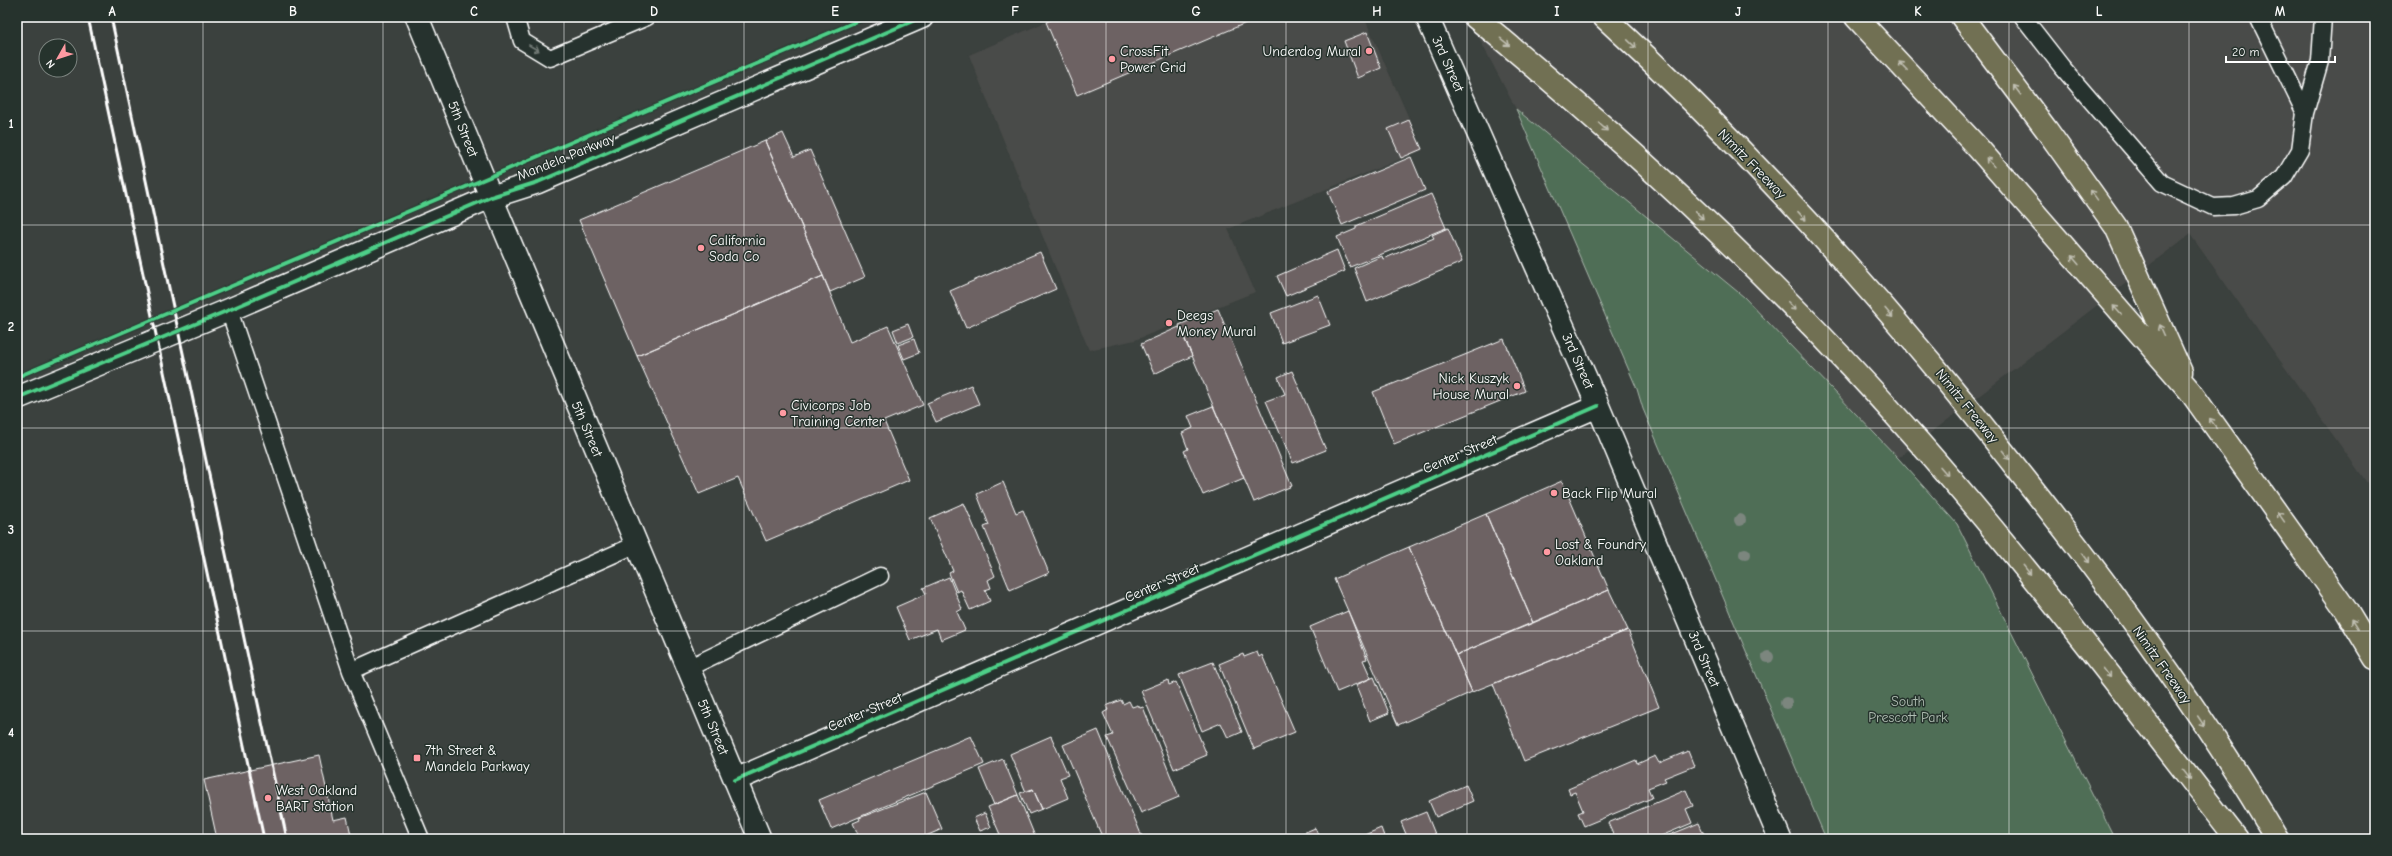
<svg xmlns="http://www.w3.org/2000/svg" width="2392" height="856" font-family="'Comic Neue',sans-serif">
	<style>
		.built { fill: #4a4b49 }
		.green { fill: #506e57; stroke: #a8b6ab }
		.building { fill: #6d6264; stroke: #fff }
		.lines { fill: none; stroke-linecap: round; stroke-linejoin: round }
		.lane-casing { stroke: #fff; stroke-width: 19 }
		.street-casing { stroke: #fff; stroke-width: 25 }
		.secondary-casing { stroke: #fff; stroke-width: 25 }
		.highway-casing { stroke: #fff; stroke-width: 25 }
		.lane { stroke: #26332d; stroke-width: 16 }
		.street { stroke: #26332d; stroke-width: 22 }
		.secondary { stroke: #26332d; stroke-width: 22 }
		.highway { stroke: #716f52; stroke-width: 22 }
		.rail { stroke: #fff; stroke-width: 3 }
		.cycleway-casing { stroke: #26332d; stroke-width: 6 }
		.cycleway { stroke: #4dcf88; stroke-width: 4 }
		.tree { fill: #7b867e }
		.oneway { stroke: #bfbeb1 }
		.oneway2 { stroke: #727a76 }
		.grid { fill: none; stroke: #fff; stroke-width: 1; stroke-opacity: 0.55 }
		.poi-dot { fill: #ff9aa2; stroke: #26332d; stroke-width: 1.5 }
		.labels { text-anchor: middle; dominant-baseline: central; stroke-width: 3; stroke-linejoin: round; paint-order: stroke }
		.poi-label { font-size: 14px; fill: #fff; stroke: #26332d; text-anchor: start }
		.street-label { font-size: 14px; fill: #fff; stroke: #26332d }
		.park-label { font-size: 14px; fill: #b0beb3; stroke: #26332d }
		.neatline { fill: none; stroke: #fff; stroke-width: 1.5 }
		.grid-label { font-size: 13px; text-anchor: middle; font-weight: bold; fill: #fff }
	</style>
	<rect width="100%" height="100%" fill="#3b413e"/>
	<filter id="ink" filterUnits="userSpaceOnUse"><feTurbulence type="fractalNoise" baseFrequency=".025" numOctaves="2"/><feDisplacementMap in="SourceGraphic" scale="8" xChannelSelector="R" yChannelSelector="G"/><feConvolveMatrix kernelMatrix="1 2 1 2 8 2 1 2 1" color-interpolation-filters="sRGB"/></filter>
	<g filter="url(#ink)">
		<path class="built" d="M1260 17H1364L1423 150 1228 229 1255 292 1135 340 1089 350 969 55 1046 22 1077 95Z
			M1468 17H2375V494L2190 234 1898 458 1744 297 1516 109Z"/>
		<path class="green" d="M1516 109 1744 297 1898 458 1957 524 2115 839H1826L1643 409 1637 389Z"/>
		<path class="building" d="M1058 17H1260L1077 95 1046 22Z
			M1367 32 1381 68 1358 78 1344 41Z
			M1409 120 1422 149 1401 158 1388 129Z
			M783 133 794 157 810 150 865 277 830 292 765 141Z
			M765 141 823 276 637 356 579 220Z
			M1411 157 1425 190 1342 225 1328 192Z
			M1431 194 1446 228 1350 267 1337 237 1356 229V226Z
			M1448 228 1462 262 1367 302 1354 268 1382 256 1383 259 1434 238 1432 235Z
			M1337 250 1345 271 1286 296 1277 276Z
			M1040 252 1056 289 966 328 950 291Z
			M823 276 850 342 888 326 923 405 884 421 909 480 766 541 738 478 699 494 637 356Z
			M1318 295 1330 325 1282 343 1271 313Z
			M1218 309 1292 486 1254 502 1179 325Z
			M908 324 913 337 898 343 893 330Z
			M1179 327 1192 356 1154 374 1141 344Z
			M914 339 919 353 904 359 898 345Z
			M1504 339 1525 391 1394 444 1373 392Z
			M1292 371 1326 450 1293 463 1266 401 1285 394 1278 377Z
			M971 385 979 404 936 422 927 403Z
			M1213 406 1244 478 1203 495 1184 451 1188 449 1182 433 1193 428 1188 416Z
			M1562 481 1609 590 1533 623 1486 514Z
			M1003 482 1016 513 1023 510 1049 573 1010 590 984 527 989 525 977 494Z
			M964 503 995 576 988 580 991 588 985 590 990 601 970 610 961 590 957 592 949 573 953 571 930 518Z
			M1486 514 1533 623 1456 655 1409 547Z
			M1409 547 1472 692 1398 725 1334 579Z
			M949 577 962 609 957 612 965 630 941 640 937 629 910 640 896 607 926 594 923 588Z
			M1609 590 1628 630 1472 692 1456 655Z
			M1348 611 1367 659 1363 660 1371 678 1337 692 1310 627Z
			M1628 630 1659 707 1524 761 1493 684Z
			M1257 652 1259 657 1262 655 1295 732 1254 749 1219 664 1243 654 1244 657Z
			M1213 662 1242 732 1228 738 1221 723 1202 731 1179 675Z
			M1374 677 1389 713 1370 721 1356 685Z
			M1168 680 1169 685 1176 682 1207 755 1174 769 1141 691Z
			M1121 700 1123 704 1129 701 1132 707 1138 705 1140 708 1143 707 1179 797 1141 813 1107 737 1113 735 1103 713 1108 710 1106 706Z
			M1098 730 1143 839H1103L1063 745Z
			M971 736 984 764 831 829 819 800Z
			M1051 736 1068 775 1060 778 1068 798 1042 809 1033 789 1026 792 1010 754Z
			M1688 751 1694 766 1664 778 1666 781 1648 788 1652 798 1584 826 1578 813 1583 811 1575 792 1570 794 1568 789 1636 760 1637 764 1655 756 1659 763Z
			M319 755 333 820 347 817 352 839H217L204 780Z
			M1003 759 1018 795 994 805 979 769Z
			M1466 785 1473 801 1436 817 1429 801Z
			M1033 789 1042 809 1029 814 1020 793Z
			M1686 790 1693 806 1686 809 1692 823 1654 839H1615L1608 823Z
			M926 792 942 829 919 839H860L853 823 860 820 859 818Z
			M1018 795 1036 839H1002L988 807Z
			M1426 812 1437 839H1408L1401 822Z
			M985 813 991 827 980 831 974 818Z
			M1699 823 1706 839H1660Z
			M1315 828 1320 839H1294V837Z
			M1381 828 1385 839H1355Z"/>
		<g class="lines">
			<defs>
				<path id="lane" d="M515 17 522 41 550 58 647 17
					M2023 17 2062 67 2162 183 2213 207 2234 206 2258 199 2284 177 2300 150 2305 113 2258 17
					M2305 113 2320 61 2323 17
					M229 310 351 671 421 839
					M688 668 880 576
					M351 671 635 545"/>
				<path id="street" d="M1427 17 1598 406 1780 839
					M491 197 760 839
					M735 780 1598 406"/>
				<path id="secondary" d="M417 17 491 197
					M17 398 229 310 491 197 538 182 922 17"/>
				<path id="highway" d="M1475 17C1633 147 1784 288 1919 442 2031 570 2133 705 2237 839
					M1604 17C1758 158 1897 315 2025 479 2116 594 2203 713 2277 839
					M1856 17 1979 149 2190 391 2346 610 2375 658
					M1962 17 2046 129 2116 227 2181 372"/>
			</defs>
			<use href="#lane" class="lane-casing"/>
			<use href="#street" class="street-casing"/>
			<use href="#secondary" class="secondary-casing"/>
			<use href="#highway" class="highway-casing"/>
			<use href="#lane" class="lane"/>
			<use href="#street" class="street"/>
			<use href="#secondary" class="secondary"/>
			<use href="#highway" class="highway"/>
			<path class="rail" d="M88 17 264 839
				M111 17 287 839"/>
			<defs>
				<path id="cycleway" d="M17 377 867 17
					M17 398 229 310 491 197 538 182 922 17
					M735 780 1598 406"/>
			</defs>
			<use href="#cycleway" class="cycleway-casing"/>
			<use href="#cycleway" class="cycleway"/>
		</g>
		<g class="tree">
			<circle cx="1740" cy="520" r="6"/>
			<circle cx="1745" cy="554" r="6"/>
			<circle cx="1768" cy="657" r="6"/>
			<circle cx="1786" cy="703" r="6"/>
		</g>
		<defs><path id="oneway-shaft" d="M-6 0H5M1.5-3L5.5 0L1.5 3" fill="none" stroke-width="1.6" stroke-linecap="round" stroke-linejoin="round"/></defs>
		<g class="oneway">
			<use href="#oneway-shaft" transform="translate(1505 42) rotate(39)"/>
			<use href="#oneway-shaft" transform="translate(1632 44) rotate(44)"/>
			<use href="#oneway-shaft" transform="translate(1903 66) rotate(-134)"/>
			<use href="#oneway-shaft" transform="translate(2017 90) rotate(-127)"/>
			<use href="#oneway-shaft" transform="translate(1603 127) rotate(42)"/>
			<use href="#oneway-shaft" transform="translate(1990 162) rotate(-131)"/>
			<use href="#oneway-shaft" transform="translate(2094 195) rotate(-126)"/>
			<use href="#oneway-shaft" transform="translate(1699 215) rotate(43)"/>
			<use href="#oneway-shaft" transform="translate(1802 216) rotate(47)"/>
			<use href="#oneway-shaft" transform="translate(2075 260) rotate(-130)"/>
			<use href="#oneway-shaft" transform="translate(1792 306) rotate(46)"/>
			<use href="#oneway-shaft" transform="translate(2117 310) rotate(-132)"/>
			<use href="#oneway-shaft" transform="translate(1889 313) rotate(50)"/>
			<use href="#oneway-shaft" transform="translate(2162 330) rotate(-114)"/>
			<use href="#oneway-shaft" transform="translate(2213 423) rotate(-126)"/>
			<use href="#oneway-shaft" transform="translate(2006 455) rotate(52)"/>
			<use href="#oneway-shaft" transform="translate(1944 471) rotate(49)"/>
			<use href="#oneway-shaft" transform="translate(2281 517) rotate(-125)"/>
			<use href="#oneway-shaft" transform="translate(2086 558) rotate(53)"/>
			<use href="#oneway-shaft" transform="translate(2027 570) rotate(51)"/>
			<use href="#oneway-shaft" transform="translate(2355 624) rotate(-122)"/>
			<use href="#oneway-shaft" transform="translate(2107 673) rotate(52)"/>
			<use href="#oneway-shaft" transform="translate(2201 721) rotate(56)"/>
			<use href="#oneway-shaft" transform="translate(2187 775) rotate(52)"/>
		</g>
		<use class="oneway2" href="#oneway-shaft" transform="translate(534 48) rotate(30)"/>
	</g>
	<path class="grid" d="M203 17V839M383 17V839M564 17V839M744 17V839M925 17V839M1106 17V839M1286 17V839M1467 17V839M1648 17V839M1828 17V839M2009 17V839M2189 17V839M17 225H2375M17 428H2375M17 631H2375"/>
	<g class="poi-dot">
		<circle cx="1369" cy="51" r="4"/>
		<circle cx="1112" cy="59" r="4"/>
		<circle cx="701" cy="248" r="4"/>
		<circle cx="1169" cy="323" r="4"/>
		<circle cx="1517" cy="386" r="4"/>
		<circle cx="783" cy="413" r="4"/>
		<circle cx="1554" cy="493" r="4"/>
		<circle cx="1547" cy="552" r="4"/>
		<rect x="413" y="754" width="8" height="8" rx="2"/>
		<circle cx="268" cy="798" r="4"/>
	</g>
	<g class="labels">
		<g class="poi-label">
			<text x="1120" y="51">CrossFit<tspan x="1120" dy="16">Power Grid</tspan></text>
			<text x="1361" y="51" text-anchor="end">Underdog Mural</text>
			<text x="709" y="240">California<tspan x="709" dy="16">Soda Co</tspan></text>
			<text x="1177" y="315">Deegs<tspan x="1177" dy="16">Money Mural</tspan></text>
			<text x="1509" y="378" text-anchor="end">Nick Kuszyk<tspan x="1509" dy="16">House Mural</tspan></text>
			<text x="791" y="405">Civicorps Job<tspan x="791" dy="16">Training Center</tspan></text>
			<text x="1562" y="493">Back Flip Mural</text>
			<text x="1555" y="544">Lost &amp; Foundry<tspan x="1555" dy="16">Oakland</tspan></text>
			<text x="425" y="750">7th Street &amp;<tspan x="425" dy="16">Mandela Parkway</tspan></text>
			<text x="276" y="790">West Oakland<tspan x="276" dy="16">BART Station</tspan></text>
		</g>
		<g class="street-label">
			<text transform="translate(1448 64) rotate(66)">3rd Street</text>
			<text transform="translate(463 129) rotate(68)">5th Street</text>
			<text transform="translate(566 157) rotate(-22)">Mandela Parkway</text>
			<text transform="translate(1752 164) rotate(46)">Nimitz Freeway</text>
			<text transform="translate(1578 361) rotate(66)">3rd Street</text>
			<text transform="translate(1967 406) rotate(51)">Nimitz Freeway</text>
			<text transform="translate(587 429) rotate(67)">5th Street</text>
			<text transform="translate(1460 454) rotate(-23)">Center Street</text>
			<text transform="translate(1162 583) rotate(-23)">Center Street</text>
			<text transform="translate(1704 659) rotate(67)">3rd Street</text>
			<text transform="translate(2162 665) rotate(55)">Nimitz Freeway</text>
			<text transform="translate(865 712) rotate(-23)">Center Street</text>
			<text transform="translate(713 727) rotate(67)">5th Street</text>
		</g>
		<g class="park-label">
			<text x="1908" y="701">South<tspan x="1908" dy="16">Prescott Park</tspan></text>
		</g>
	</g>
	<rect width="2392" height="856" fill="none" stroke="#26332d" stroke-width="44"/>
	<g transform="translate(58 58) rotate(231)"><circle r="19" fill="#26332d" stroke="#7d8581"/>
	<path d="M0-3L7 15L0 10L-7 15Z" fill="#ff9aa2"/>
	<text y="-6" font-size="11" font-weight="bold" text-anchor="middle" fill="#ffffff">N</text>
	</g>
	<path d="M2226 56v6h109v-6" fill="none" stroke="#ffffff" stroke-width="2"/>
	<text x="2232" y="56" font-size="12" fill="#ffffff" stroke="#26332d" stroke-width="3" paint-order="stroke">20 m</text>
	<rect x="22" y="22" width="2348" height="812" class="neatline"/>
	<g class="grid-label">
		<text x="112" y="16">A</text>
		<text x="293" y="16">B</text>
		<text x="474" y="16">C</text>
		<text x="654" y="16">D</text>
		<text x="835" y="16">E</text>
		<text x="1015" y="16">F</text>
		<text x="1196" y="16">G</text>
		<text x="1377" y="16">H</text>
		<text x="1557" y="16">I</text>
		<text x="1738" y="16">J</text>
		<text x="1918" y="16">K</text>
		<text x="2099" y="16">L</text>
		<text x="2280" y="16">M</text>
		<text x="11" y="128">1</text>
		<text x="11" y="331">2</text>
		<text x="11" y="534">3</text>
		<text x="11" y="737">4</text>
	</g>
</svg>
